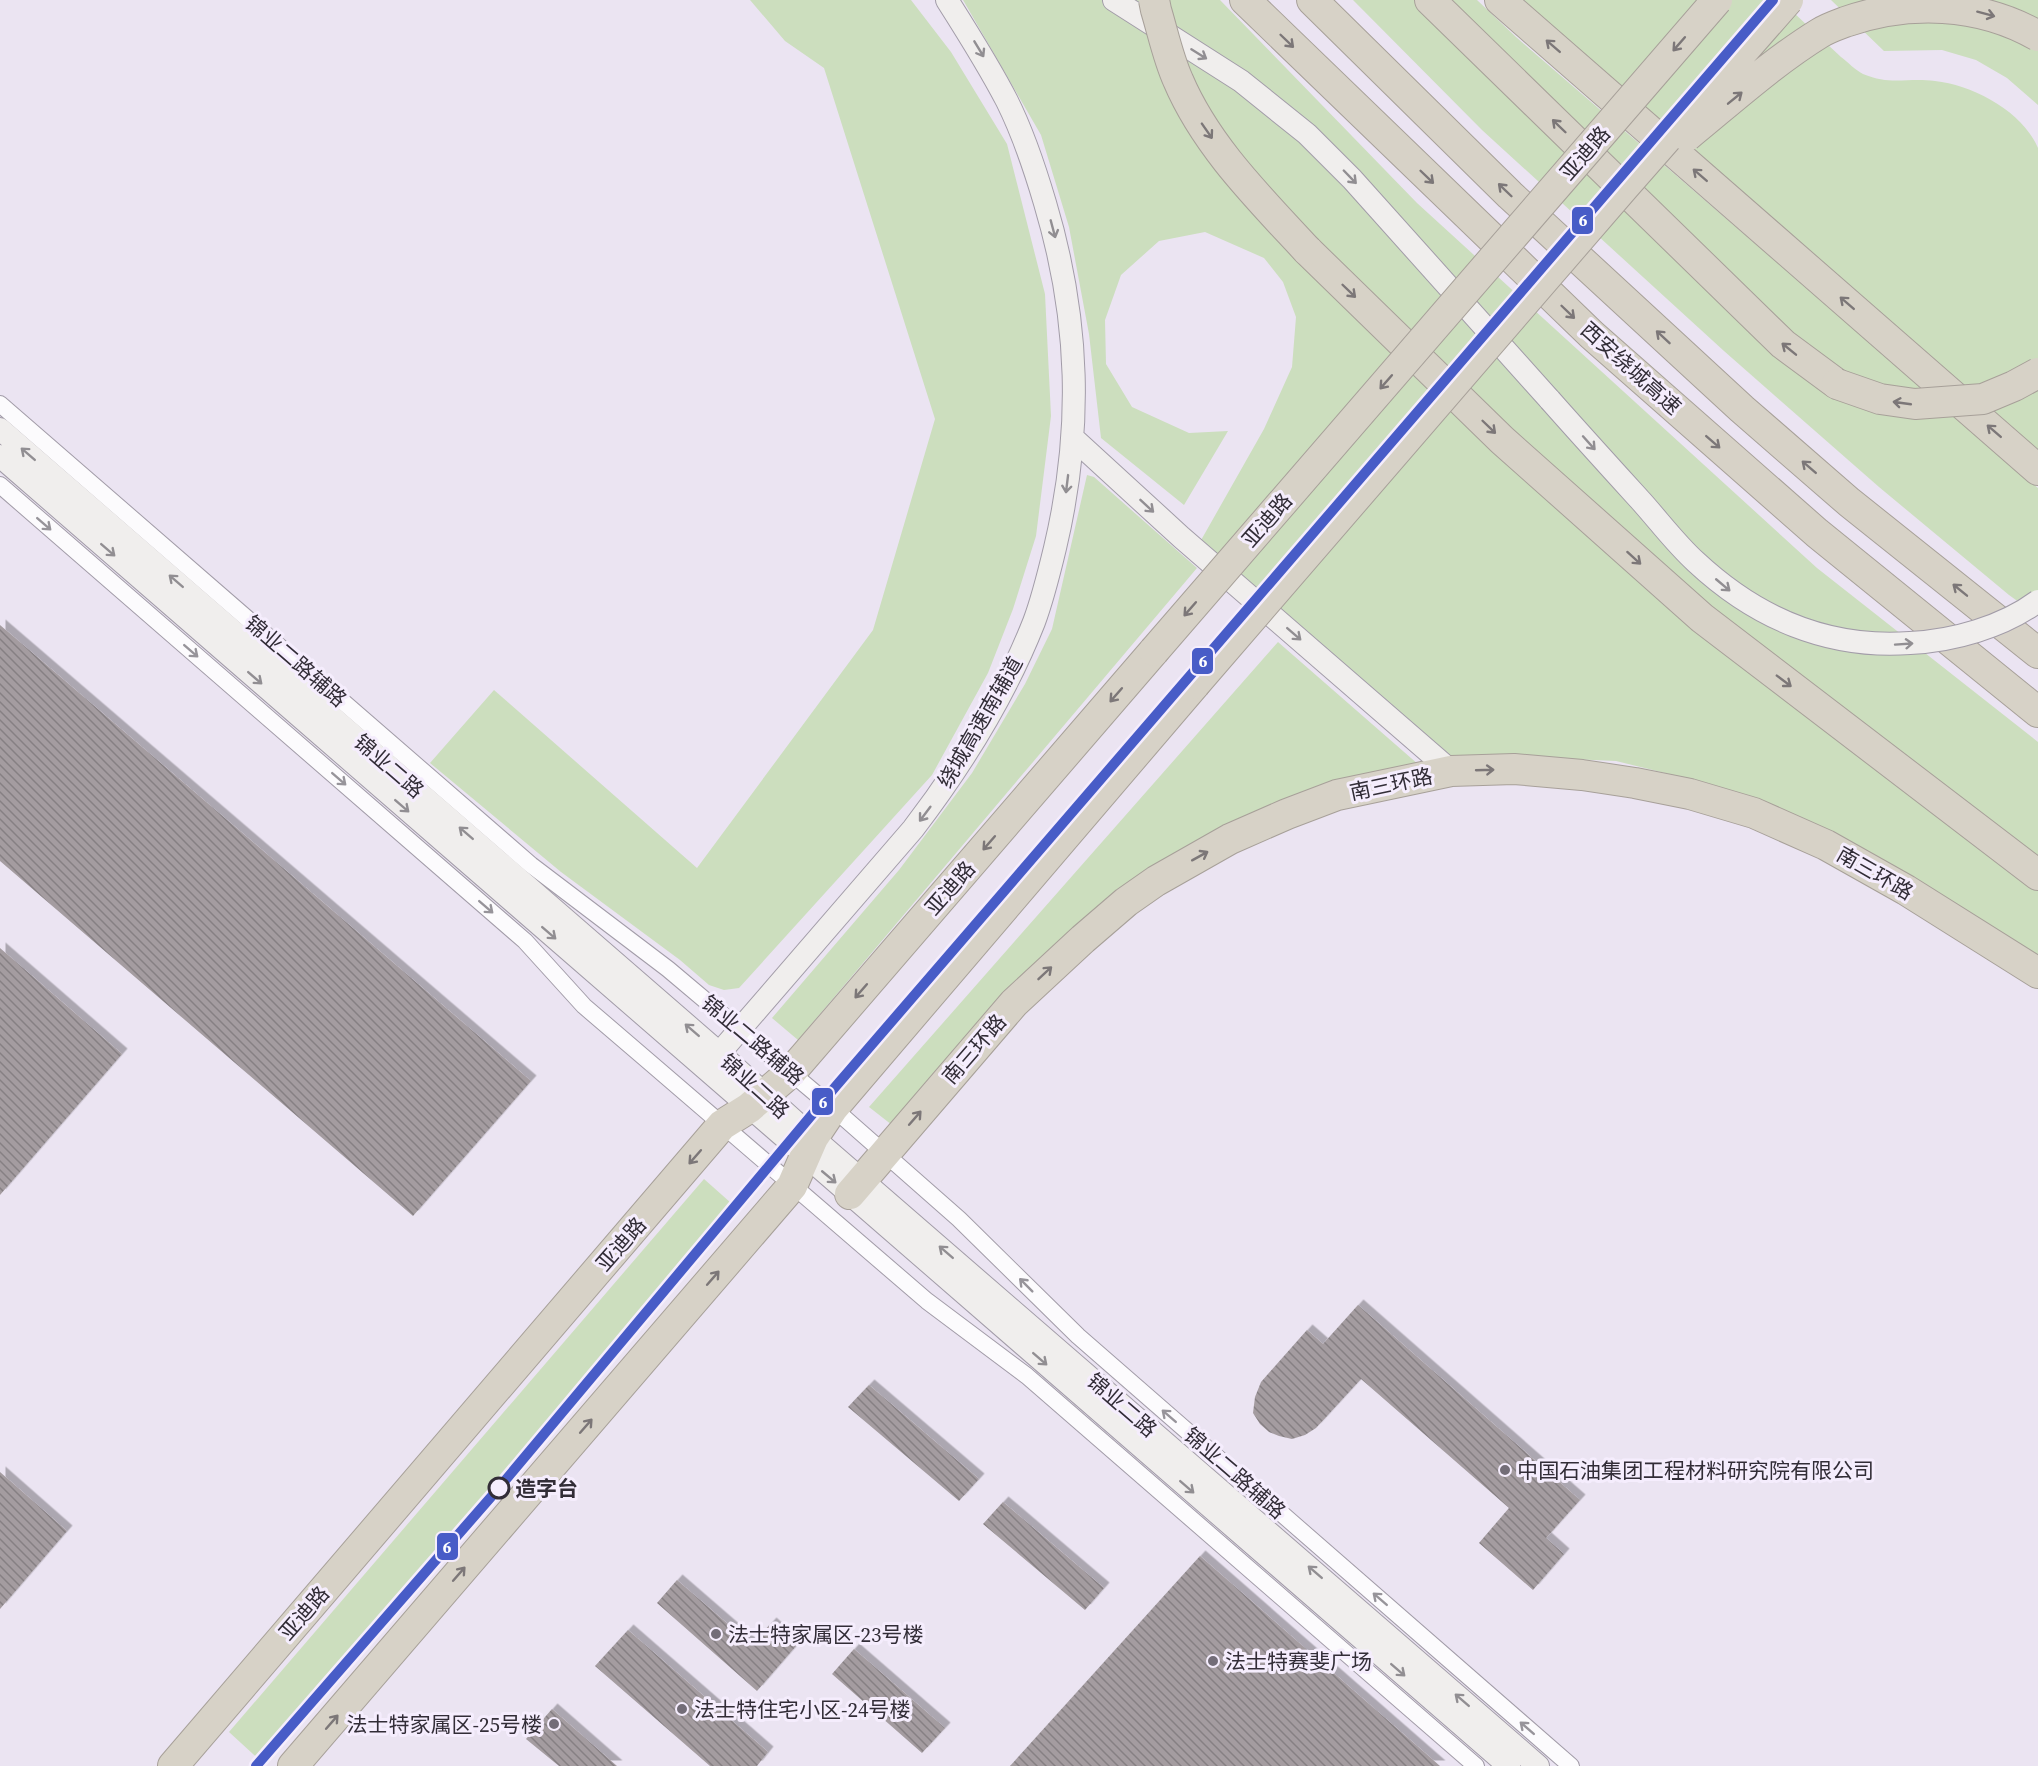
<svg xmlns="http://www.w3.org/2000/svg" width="2038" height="1766" font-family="'Source Serif 4','Noto Sans SC',serif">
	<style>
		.green { fill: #ccdebe }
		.building { fill: url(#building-back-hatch); filter: url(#shadow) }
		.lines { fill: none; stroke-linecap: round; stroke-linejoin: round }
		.street-casing { stroke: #a29ca8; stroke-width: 18 }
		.secondary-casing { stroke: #a29ca8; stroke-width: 24 }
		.highway-casing { stroke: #a7a099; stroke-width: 32 }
		.street { stroke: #fcfbfd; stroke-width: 16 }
		.secondary { stroke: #f0eeed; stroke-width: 22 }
		.highway { stroke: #d7d2c7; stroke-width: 30 }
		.secondary-bridge-casing { stroke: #a29ca8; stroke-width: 24; stroke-linecap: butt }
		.highway-bridge-casing { stroke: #a7a099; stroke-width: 32; stroke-linecap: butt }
		.secondary-bridge { stroke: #f0eeed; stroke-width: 22 }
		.highway-bridge { stroke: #d7d2c7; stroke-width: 30 }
		.metro-1-casing { stroke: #f5edfd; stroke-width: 15 }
		.metro-1 { stroke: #485cc7; stroke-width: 10 }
		.oneway { stroke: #7c7778 }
		.oneway2 { stroke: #918e92 }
		.oneway3 { stroke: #97949a }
		.poi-dot { fill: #736d78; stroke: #f5edfd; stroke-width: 2 }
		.stop-dot { fill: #f5edfd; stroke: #322d37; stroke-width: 3 }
		.labels { text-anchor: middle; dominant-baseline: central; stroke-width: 6; stroke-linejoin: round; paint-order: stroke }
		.street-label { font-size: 21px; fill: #322d37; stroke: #f5edfd }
		.poi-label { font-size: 21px; fill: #322d37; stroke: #f5edfd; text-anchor: start }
		.stop-label { font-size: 21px; font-weight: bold; fill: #322d37; stroke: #f5edfd; text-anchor: start }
		.line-badge { stroke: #f5edfd; stroke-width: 2 }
		.badge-label { font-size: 16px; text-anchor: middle; font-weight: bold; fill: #fff }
	</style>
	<defs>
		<pattern id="building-back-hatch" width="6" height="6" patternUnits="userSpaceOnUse" patternTransform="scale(1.5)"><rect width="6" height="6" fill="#a49ca0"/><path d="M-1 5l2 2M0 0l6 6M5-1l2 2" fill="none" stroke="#868083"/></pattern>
		<filter id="shadow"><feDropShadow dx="5.5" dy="-5.5" stdDeviation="0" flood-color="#0004"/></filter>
	</defs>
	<rect width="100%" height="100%" fill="#ebe4f2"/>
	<path class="green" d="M750 0H911L951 52 1007 144 1045 294 1051 416 1036 536 1013 609 988 673 932 775 739 988 724 990 709 985 680 960 561 872 430 763 494 690 697 868 873 630 935 419 824 68 785 41Z
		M963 0H1220L1417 203 1817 568 2038 742V956L1831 833 1714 785 1616 761 1504 756 1454 761 1200 542 1264 429 1292 367 1296 317 1283 282 1264 258 1205 232 1159 241 1121 275 1105 320 1106 364 1132 407 1189 433 1228 431 1184 505 1101 438 1089 334 1069 227 1041 135Z
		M1353 0H1477L1516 37 2038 488V616L2009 595 1879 487 1724 351 1482 130Z
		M1513 0H1781C1801 20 1821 38 1841 57 1848 62 1855 70 1863 74 1892 86 1907 77 1935 81 1973 85 2022 111 2038 148V455Z
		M1831 0H2038V105L2007 78 1976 60 1942 50 1884 51Z
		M1087 475 1094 477 1197 568 798 1040 772 1018 899 870 972 773 1025 684 1052 629Z
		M1278 642 1419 765 1118 893 1054 945 991 1007 892 1125 869 1107Z
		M704 1179 740 1211 600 1372 542 1445 265 1765 229 1732Z"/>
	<path class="building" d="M0 625 531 1081 413 1216 0 861Z
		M0 948 122 1054 0 1195Z
		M1358 1305 1580 1500 1546 1538 1564 1554 1533 1590 1479 1543 1509 1508 1361 1379 1316 1428 1305 1435 1292 1439 1279 1436 1269 1432 1260 1424 1253 1413 1255 1397 1261 1382 1307 1330 1323 1344Z
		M869 1385 979 1479 959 1501 848 1407Z
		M0 1472 67 1531 0 1609Z
		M1003 1502 1104 1588 1085 1610 983 1524Z
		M1200 1556 1440 1766H1010Z
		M677 1580 752 1645 771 1623 796 1646 757 1691 657 1603Z
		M628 1630 768 1752 757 1766H710L595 1666Z
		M854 1649 945 1728 922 1753 832 1674Z
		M552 1709 617 1766H559L526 1739Z"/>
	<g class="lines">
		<defs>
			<path id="street" d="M0 404 531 865 668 969 833 1108 959 1219 1078 1336 1571 1766
				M0 485 525 941 584 1006 647 1060 927 1301 1027 1376 1476 1766"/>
			<path id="secondary" d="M1114 0 1241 81 1307 134 1352 179 1550 400
				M0 429 719 1053 813 1138 1538 1766
				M1073 438 1181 537 1451 771
				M0 456 1509 1766
				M710 1064 913 829C962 765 1004 698 1034 622 1043 598 1049 573 1055 548 1083 430 1080 320 1045 203 1035 169 1023 133 1007 101 989 66 968 33 947 0"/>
			<path id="highway" d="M1245 0 1592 335 1817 533 2038 712
				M1312 0 1510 195 1742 409 1849 502 2038 653
				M1430 0 1783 344 1837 384
				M1500 0 2038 470
				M1307 250 1502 440 1702 618 2038 875
				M850 1194 1014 1003 1083 939 1126 902 1156 881 1230 839 1287 814 1337 795 1451 771 1514 769 1582 775 1635 783 1690 794 1754 813 1826 845 1906 890 2038 973
				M173 1766 722 1125 749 1108 791 1072 1154 651
				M293 1766 792 1186 813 1138 833 1108 1195 684"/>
		</defs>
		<use href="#street" class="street-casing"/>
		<use href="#secondary" class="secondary-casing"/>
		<use href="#highway" class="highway-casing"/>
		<use href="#street" class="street"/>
		<use href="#secondary" class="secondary"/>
		<use href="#highway" class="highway"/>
		<defs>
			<path id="secondary-bridge" d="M1550 400C1580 434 1611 468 1641 501 1659 521 1676 544 1696 562 1756 618 1828 649 1910 643 1953 641 2003 627 2038 601"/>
			<path id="highway-bridge" d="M1154 0 1156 10C1163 33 1168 58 1178 80 1206 146 1259 198 1307 250
				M1687 136C1730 101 1773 62 1820 33 1828 28 1837 25 1845 22 1908 0 1979 2 2038 36
				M1837 384 1880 399 1915 404 1983 399 2014 386 2038 373
				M1154 651 1717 0
				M1195 684 1624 187 1788 0"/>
		</defs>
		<use href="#secondary-bridge" class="secondary-bridge-casing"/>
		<use href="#highway-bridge" class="highway-bridge-casing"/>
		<use href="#secondary-bridge" class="secondary-bridge"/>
		<use href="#highway-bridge" class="highway-bridge"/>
		<defs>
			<path id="metro-1" d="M256 1766 498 1489 836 1086 1773 0"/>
		</defs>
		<use href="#metro-1" class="metro-1-casing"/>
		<use href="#metro-1" class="metro-1"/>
	</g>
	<defs><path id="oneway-shaft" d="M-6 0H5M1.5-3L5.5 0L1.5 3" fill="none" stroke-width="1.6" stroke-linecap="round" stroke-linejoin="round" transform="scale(1.5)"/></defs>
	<g class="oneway">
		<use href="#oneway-shaft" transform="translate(1986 14) rotate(15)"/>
		<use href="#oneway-shaft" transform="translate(1287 41) rotate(44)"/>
		<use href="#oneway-shaft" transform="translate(1679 44) rotate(131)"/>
		<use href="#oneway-shaft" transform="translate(1553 46) rotate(-139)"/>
		<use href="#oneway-shaft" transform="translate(1735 98) rotate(-39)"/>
		<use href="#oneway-shaft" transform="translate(1559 126) rotate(-136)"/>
		<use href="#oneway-shaft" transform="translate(1207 131) rotate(55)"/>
		<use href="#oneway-shaft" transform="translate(1700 175) rotate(-139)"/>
		<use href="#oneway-shaft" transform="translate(1427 177) rotate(44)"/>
		<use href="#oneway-shaft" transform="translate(1505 190) rotate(-136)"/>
		<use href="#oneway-shaft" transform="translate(1349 291) rotate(44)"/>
		<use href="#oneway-shaft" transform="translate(1847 303) rotate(-139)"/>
		<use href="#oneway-shaft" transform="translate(1568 312) rotate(44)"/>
		<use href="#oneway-shaft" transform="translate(1663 337) rotate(-137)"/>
		<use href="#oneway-shaft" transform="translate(1789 349) rotate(-141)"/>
		<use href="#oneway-shaft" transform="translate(1386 382) rotate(131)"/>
		<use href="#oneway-shaft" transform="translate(1902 403) rotate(-172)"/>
		<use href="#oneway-shaft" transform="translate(1489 427) rotate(44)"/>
		<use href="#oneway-shaft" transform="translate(1994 431) rotate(-139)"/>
		<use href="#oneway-shaft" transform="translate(1713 442) rotate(41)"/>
		<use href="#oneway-shaft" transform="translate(1809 467) rotate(-139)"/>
		<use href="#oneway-shaft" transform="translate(1634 558) rotate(42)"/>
		<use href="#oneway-shaft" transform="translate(1960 590) rotate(-141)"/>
		<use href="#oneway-shaft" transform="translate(1190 609) rotate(131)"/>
		<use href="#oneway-shaft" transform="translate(1784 681) rotate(37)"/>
		<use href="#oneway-shaft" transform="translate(1116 695) rotate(131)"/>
		<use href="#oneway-shaft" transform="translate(1485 770) rotate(-2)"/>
		<use href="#oneway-shaft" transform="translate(989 843) rotate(131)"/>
		<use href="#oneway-shaft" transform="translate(1200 856) rotate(-29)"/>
		<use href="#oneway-shaft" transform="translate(1045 973) rotate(-43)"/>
		<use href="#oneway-shaft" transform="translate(861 991) rotate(131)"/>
		<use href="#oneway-shaft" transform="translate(915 1118) rotate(-49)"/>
		<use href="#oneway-shaft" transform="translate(695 1157) rotate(131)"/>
		<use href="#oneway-shaft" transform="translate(713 1278) rotate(-49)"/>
		<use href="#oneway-shaft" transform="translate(586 1426) rotate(-49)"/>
		<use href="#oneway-shaft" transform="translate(459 1574) rotate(-49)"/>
		<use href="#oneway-shaft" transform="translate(332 1722) rotate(-49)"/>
	</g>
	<g class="oneway2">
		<use href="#oneway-shaft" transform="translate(979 49) rotate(59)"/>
		<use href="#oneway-shaft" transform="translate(1199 54) rotate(32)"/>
		<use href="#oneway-shaft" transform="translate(1350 177) rotate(46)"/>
		<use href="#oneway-shaft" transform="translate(1053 229) rotate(75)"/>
		<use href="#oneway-shaft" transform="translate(1589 443) rotate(48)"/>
		<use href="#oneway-shaft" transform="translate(28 454) rotate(-139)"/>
		<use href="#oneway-shaft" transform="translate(1067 484) rotate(97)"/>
		<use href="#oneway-shaft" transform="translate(1147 506) rotate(43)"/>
		<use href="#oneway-shaft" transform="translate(108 550) rotate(41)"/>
		<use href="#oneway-shaft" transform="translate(176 581) rotate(-139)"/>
		<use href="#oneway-shaft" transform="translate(1723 585) rotate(40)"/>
		<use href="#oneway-shaft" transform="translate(1294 634) rotate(41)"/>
		<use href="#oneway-shaft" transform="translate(1904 644) rotate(-4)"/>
		<use href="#oneway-shaft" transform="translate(255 678) rotate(41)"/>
		<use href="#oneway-shaft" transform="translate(402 806) rotate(41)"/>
		<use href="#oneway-shaft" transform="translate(925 814) rotate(127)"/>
		<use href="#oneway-shaft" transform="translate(466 833) rotate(-139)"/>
		<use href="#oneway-shaft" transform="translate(549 933) rotate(41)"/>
		<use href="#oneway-shaft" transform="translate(692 1030) rotate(-139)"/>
		<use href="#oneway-shaft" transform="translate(829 1177) rotate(40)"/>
		<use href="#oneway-shaft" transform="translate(946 1252) rotate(-139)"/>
		<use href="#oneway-shaft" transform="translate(1040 1359) rotate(41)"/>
		<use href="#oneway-shaft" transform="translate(1187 1487) rotate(41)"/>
		<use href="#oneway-shaft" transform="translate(1315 1572) rotate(-139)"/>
		<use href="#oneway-shaft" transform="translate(1398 1670) rotate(41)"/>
		<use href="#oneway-shaft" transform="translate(1462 1700) rotate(-139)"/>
	</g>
	<g class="oneway3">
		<use href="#oneway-shaft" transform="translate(44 524) rotate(41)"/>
		<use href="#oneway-shaft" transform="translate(191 651) rotate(41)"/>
		<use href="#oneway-shaft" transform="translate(339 779) rotate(41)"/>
		<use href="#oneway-shaft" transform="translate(486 907) rotate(41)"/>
		<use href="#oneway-shaft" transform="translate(1026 1285) rotate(-135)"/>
		<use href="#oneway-shaft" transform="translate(1169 1416) rotate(-139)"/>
		<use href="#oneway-shaft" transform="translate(1380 1599) rotate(-139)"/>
		<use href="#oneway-shaft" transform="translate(1527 1728) rotate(-139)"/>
	</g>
	<g class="poi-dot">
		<circle cx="1505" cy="1470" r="6"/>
		<circle cx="716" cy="1634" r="6"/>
		<circle cx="1213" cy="1661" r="6"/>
		<circle cx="682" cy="1709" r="6"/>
		<circle cx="554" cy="1724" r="6"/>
	</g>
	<circle class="stop-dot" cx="499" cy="1488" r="10"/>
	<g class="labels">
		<g class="street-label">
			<text transform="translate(1585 153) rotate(-49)">亚迪路</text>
			<text transform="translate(1631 368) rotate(42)">西安绕城高速</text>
			<text transform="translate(1267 520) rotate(-49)">亚迪路</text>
			<text transform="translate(296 661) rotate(41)">锦业二路辅路</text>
			<text transform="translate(980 722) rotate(-60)">绕城高速南辅道</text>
			<text transform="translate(389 766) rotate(41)">锦业二路</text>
			<text transform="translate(1391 784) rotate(-12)">南三环路</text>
			<text transform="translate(1875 873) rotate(30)">南三环路</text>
			<text transform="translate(950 888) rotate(-49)">亚迪路</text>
			<text transform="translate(753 1040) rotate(40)">锦业二路辅路</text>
			<text transform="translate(974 1049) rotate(-49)">南三环路</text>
			<text transform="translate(755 1086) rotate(42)">锦业二路</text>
			<text transform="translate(621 1244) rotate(-49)">亚迪路</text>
			<text transform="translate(1122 1405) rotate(41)">锦业二路</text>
			<text transform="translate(1235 1473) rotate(41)">锦业二路辅路</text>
			<text transform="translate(304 1613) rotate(-49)">亚迪路</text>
		</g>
		<g class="poi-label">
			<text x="1517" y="1470">中国石油集团工程材料研究院有限公司</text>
			<text x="728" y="1634">法士特家属区-23号楼</text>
			<text x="1225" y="1661">法士特赛斐广场</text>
			<text x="694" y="1709">法士特住宅小区-24号楼</text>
			<text x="542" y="1724" text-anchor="end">法士特家属区-25号楼</text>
		</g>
		<g class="stop-label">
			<text x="515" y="1488">造字台</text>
		</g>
	</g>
	<g class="line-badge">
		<rect x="1571" y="206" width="23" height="29" rx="6" fill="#485cc7"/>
		<rect x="1191" y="647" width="23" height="28" rx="6" fill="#485cc7"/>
		<rect x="811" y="1087" width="23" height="29" rx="6" fill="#485cc7"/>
		<rect x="436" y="1532" width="23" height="29" rx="6" fill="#485cc7"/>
	</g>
	<g class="badge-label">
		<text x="1583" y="226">6</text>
		<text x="1203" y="667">6</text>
		<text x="823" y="1108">6</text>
		<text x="447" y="1553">6</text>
	</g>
</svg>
